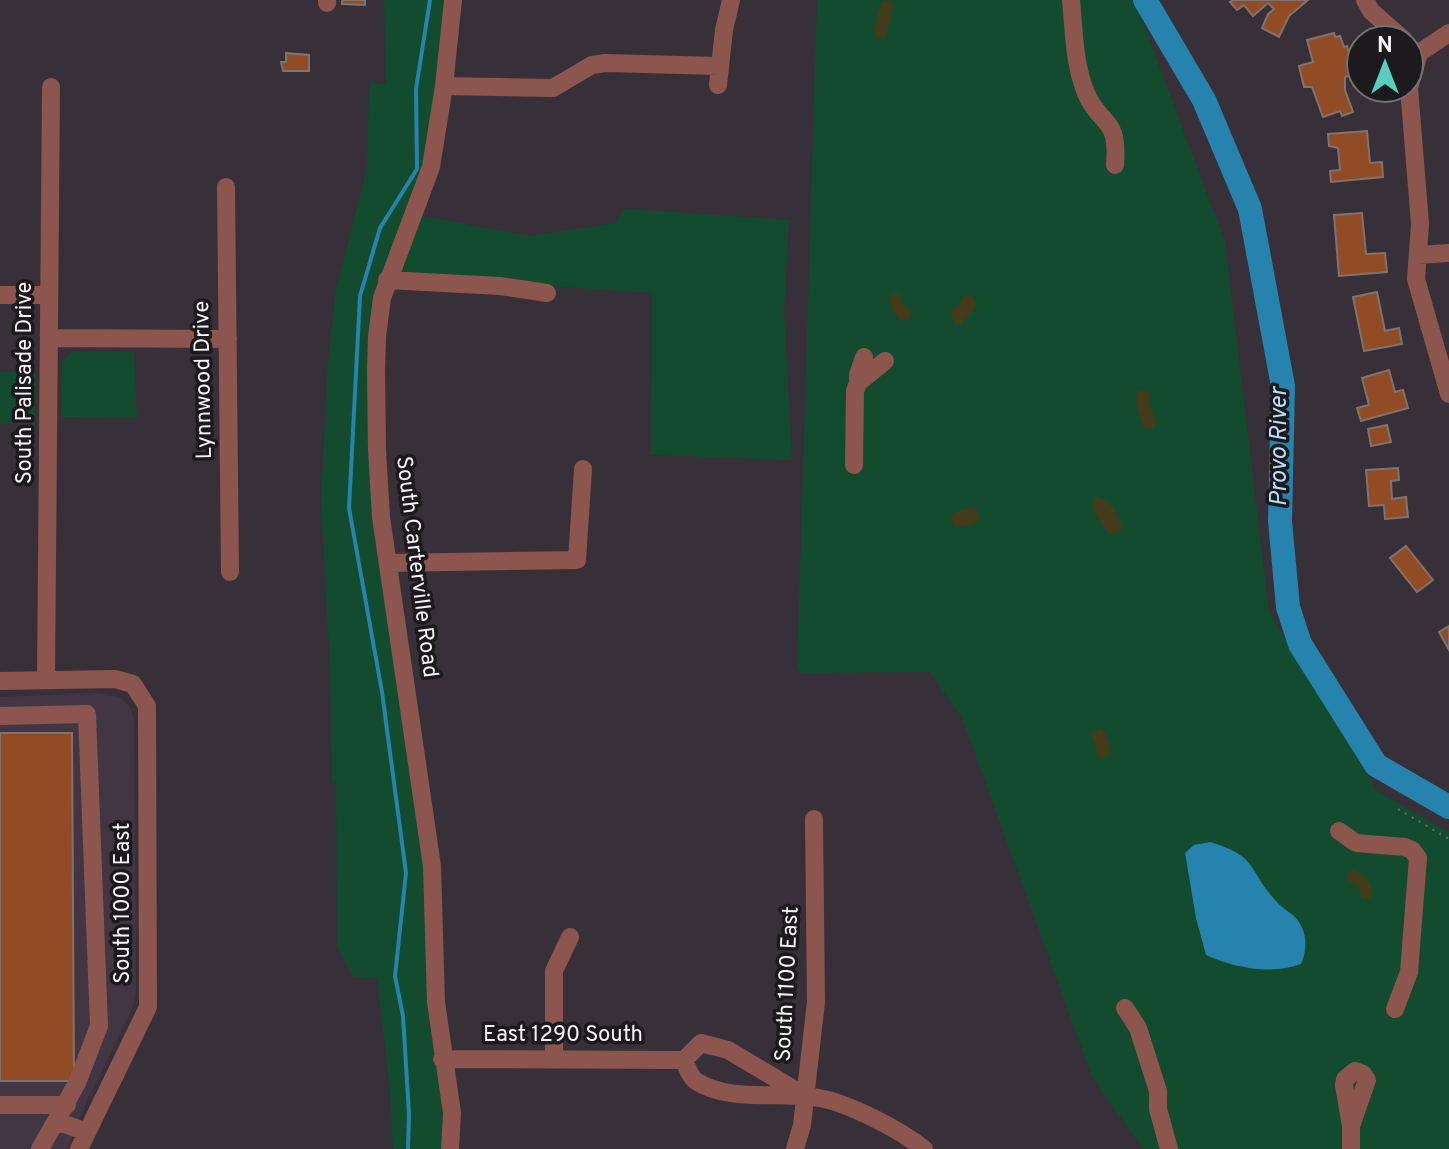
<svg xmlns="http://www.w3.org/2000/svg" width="1449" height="1149" font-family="Overpass,sans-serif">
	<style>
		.commercial { fill: #433644 }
		.green { fill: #134b2f }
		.sand { fill: #433b1a }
		.water { fill: #2683ad }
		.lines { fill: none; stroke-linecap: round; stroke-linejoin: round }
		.stream { stroke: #2683ad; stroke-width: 4 }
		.river { stroke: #2683ad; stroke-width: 24 }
		.building { fill: #914c25; stroke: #80736d; stroke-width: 2 }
		.path { stroke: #726b73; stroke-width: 2; stroke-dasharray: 2 6; stroke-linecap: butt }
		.minor { stroke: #8c554e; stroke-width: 18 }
		.labels { text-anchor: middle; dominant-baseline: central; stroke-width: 7; stroke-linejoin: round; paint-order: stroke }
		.street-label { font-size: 22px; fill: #f7f2f8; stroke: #1d1a1e }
		.water-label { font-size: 24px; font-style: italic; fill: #b6e0f8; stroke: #1d1a1e }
	</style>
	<rect width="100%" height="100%" fill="#373039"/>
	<path class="commercial" d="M100 693 119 697 130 707 134 720 136 989 133 1007 82 1112 68 1149H0V697Z"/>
	<path class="green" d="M384 0H444L429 144 369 378 420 811 443 1105 441 1149H393L390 1090 377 978 354 977 337 948 336 781H332L330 668 321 499 328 361 336 290 367 168 369 83 386 84Z
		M817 0H1131L1138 9 1225 242 1269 612 1378 792 1449 832V1149H1143L1093 1079 962 718 930 672 802 673 797 670Z
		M625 209 789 220 784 310 792 460 651 455 652 293 397 276 422 216 531 236 616 223Z
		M73 351 134 352 137 418 61 417 62 361Z
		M0 372 36 373 35 424H0Z"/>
	<path class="sand" d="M890 0 894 5 886 36 878 39 873 31 882 2Z
		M895 293 900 294 902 303 912 312 908 319 900 320 894 313 889 297Z
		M971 295 976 304 972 313 960 324H954L950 310 960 304 964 296Z
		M1140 389 1150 393V405L1156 421 1154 429 1144 428 1137 410 1136 395Z
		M1094 497H1099L1112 506 1122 526 1119 532 1109 534C1101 524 1090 510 1094 497Z
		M969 507 977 510 979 520 973 525 955 527 951 520 953 513Z
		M1100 728C1107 732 1111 746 1110 754L1102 759 1096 755V746L1091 735Z
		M1353 870C1364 874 1376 885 1371 898L1362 899 1357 885 1347 880V872Z"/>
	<path class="water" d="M1210 842C1260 857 1247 870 1277 902 1282 908 1290 912 1296 918 1307 931 1308 949 1301 964 1272 975 1234 968 1206 955L1196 918 1185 853 1194 845Z"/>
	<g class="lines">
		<path class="stream" d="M408 1149 409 1114 403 1016 395 976 406 873 382 692 349 508 360 296 380 228 417 169 416 89 430 0"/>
		<path class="river" d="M1145 0 1204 100 1250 209 1283 386 1280 521 1288 607 1300 644 1376 765 1449 807"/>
	</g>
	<path class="building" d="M342 0H365V5L342 4Z
		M1233 0H1308L1289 16 1279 37 1262 28 1268 14 1274 9 1268 3 1253 16 1244 5 1237 10 1230 2Z
		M1334 33 1335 37 1340 36 1344 47 1347 46 1354 74 1345 77V90L1353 112 1342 116 1340 111 1323 117 1312 87H1304L1299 66 1313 62 1307 40Z
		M286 53 309 55V71H283L281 62H286Z
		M1367 131 1370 163 1382 162 1383 177 1331 182 1330 171 1340 170 1338 148 1329 146 1328 134Z
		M1362 213 1366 254 1385 253 1387 272 1339 276 1334 215Z
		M1377 292 1385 331 1399 328 1402 344 1364 351 1353 297Z
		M1389 370 1395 392 1403 390 1408 408 1361 421 1357 408 1369 405 1362 378Z
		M1387 425 1391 442 1371 446 1368 429Z
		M1398 468 1399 480 1391 481 1392 499 1406 497 1408 517 1385 519 1384 505 1369 506 1366 470Z
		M1406 546 1433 580 1417 592 1390 558Z
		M1449 626V650L1439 632Z
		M0 733H72L74 1081H0Z"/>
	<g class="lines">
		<path class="path" d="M1398 809 1449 839"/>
		<path class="minor" d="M327 0V3
			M1071 0C1074 31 1074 64 1086 93 1100 127 1119 115 1115 165
			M1365 0 1371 11 1404 40
			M1449 33 1419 53 1409 88 1420 224 1416 279 1449 394
			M718 85 724 30 731 0
			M444 86 553 88 592 65 605 63 719 66
			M226 187 230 572
			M1418 255 1449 253
			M387 280 500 286 547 293
			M0 295H49
			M50 338 228 339
			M858 383V375L864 357
			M854 465 855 391 858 383 885 361
			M389 563 577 560 583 469
			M46 679 51 87
			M0 681 115 679 133 684 147 706 148 1007 79 1149
			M0 716 87 714 99 1026 77 1083 56 1121
			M1339 831 1356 843 1405 847 1412 850 1418 858 1409 972 1395 1009
			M1125 1008 1138 1028 1158 1091V1109L1169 1149
			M442 1059 684 1060 701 1043 728 1050 805 1096
			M554 1059V971L570 937
			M684 1060C687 1067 690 1077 696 1081 729 1103 782 1091 819 1098 848 1103 901 1130 924 1149
			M0 1105H67
			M40 1149 56 1121 87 1132
			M450 1149 452 1113 436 1002 432 866 381 517 377 450 376 371 377 337 382 298 431 167 444 86 453 0
			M795 1149 802 1125 816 1002 814 819
			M1351 1149V1126L1344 1085 1345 1079 1355 1071 1363 1074 1367 1080 1351 1126"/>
	</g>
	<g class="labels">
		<g class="street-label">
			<text transform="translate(204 380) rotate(-91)">Lynnwood Drive</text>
			<text transform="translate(25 383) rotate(-90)">South Palisade Drive</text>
			<text transform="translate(416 567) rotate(83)">South Carterville Road</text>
			<text transform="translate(123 903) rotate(-90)">South 1000 East</text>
			<text transform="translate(788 984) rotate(-87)">South 1100 East</text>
			<text x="563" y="1035">East 1290 South</text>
		</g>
		<g class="water-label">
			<text transform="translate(1280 447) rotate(-90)">Provo River</text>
		</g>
	</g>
	<g transform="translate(1385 64)"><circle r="38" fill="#1d1a1e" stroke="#747075" stroke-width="2"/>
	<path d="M0-6L14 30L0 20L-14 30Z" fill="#58cebf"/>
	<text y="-12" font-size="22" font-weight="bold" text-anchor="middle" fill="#f7f2f8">N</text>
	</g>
</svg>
